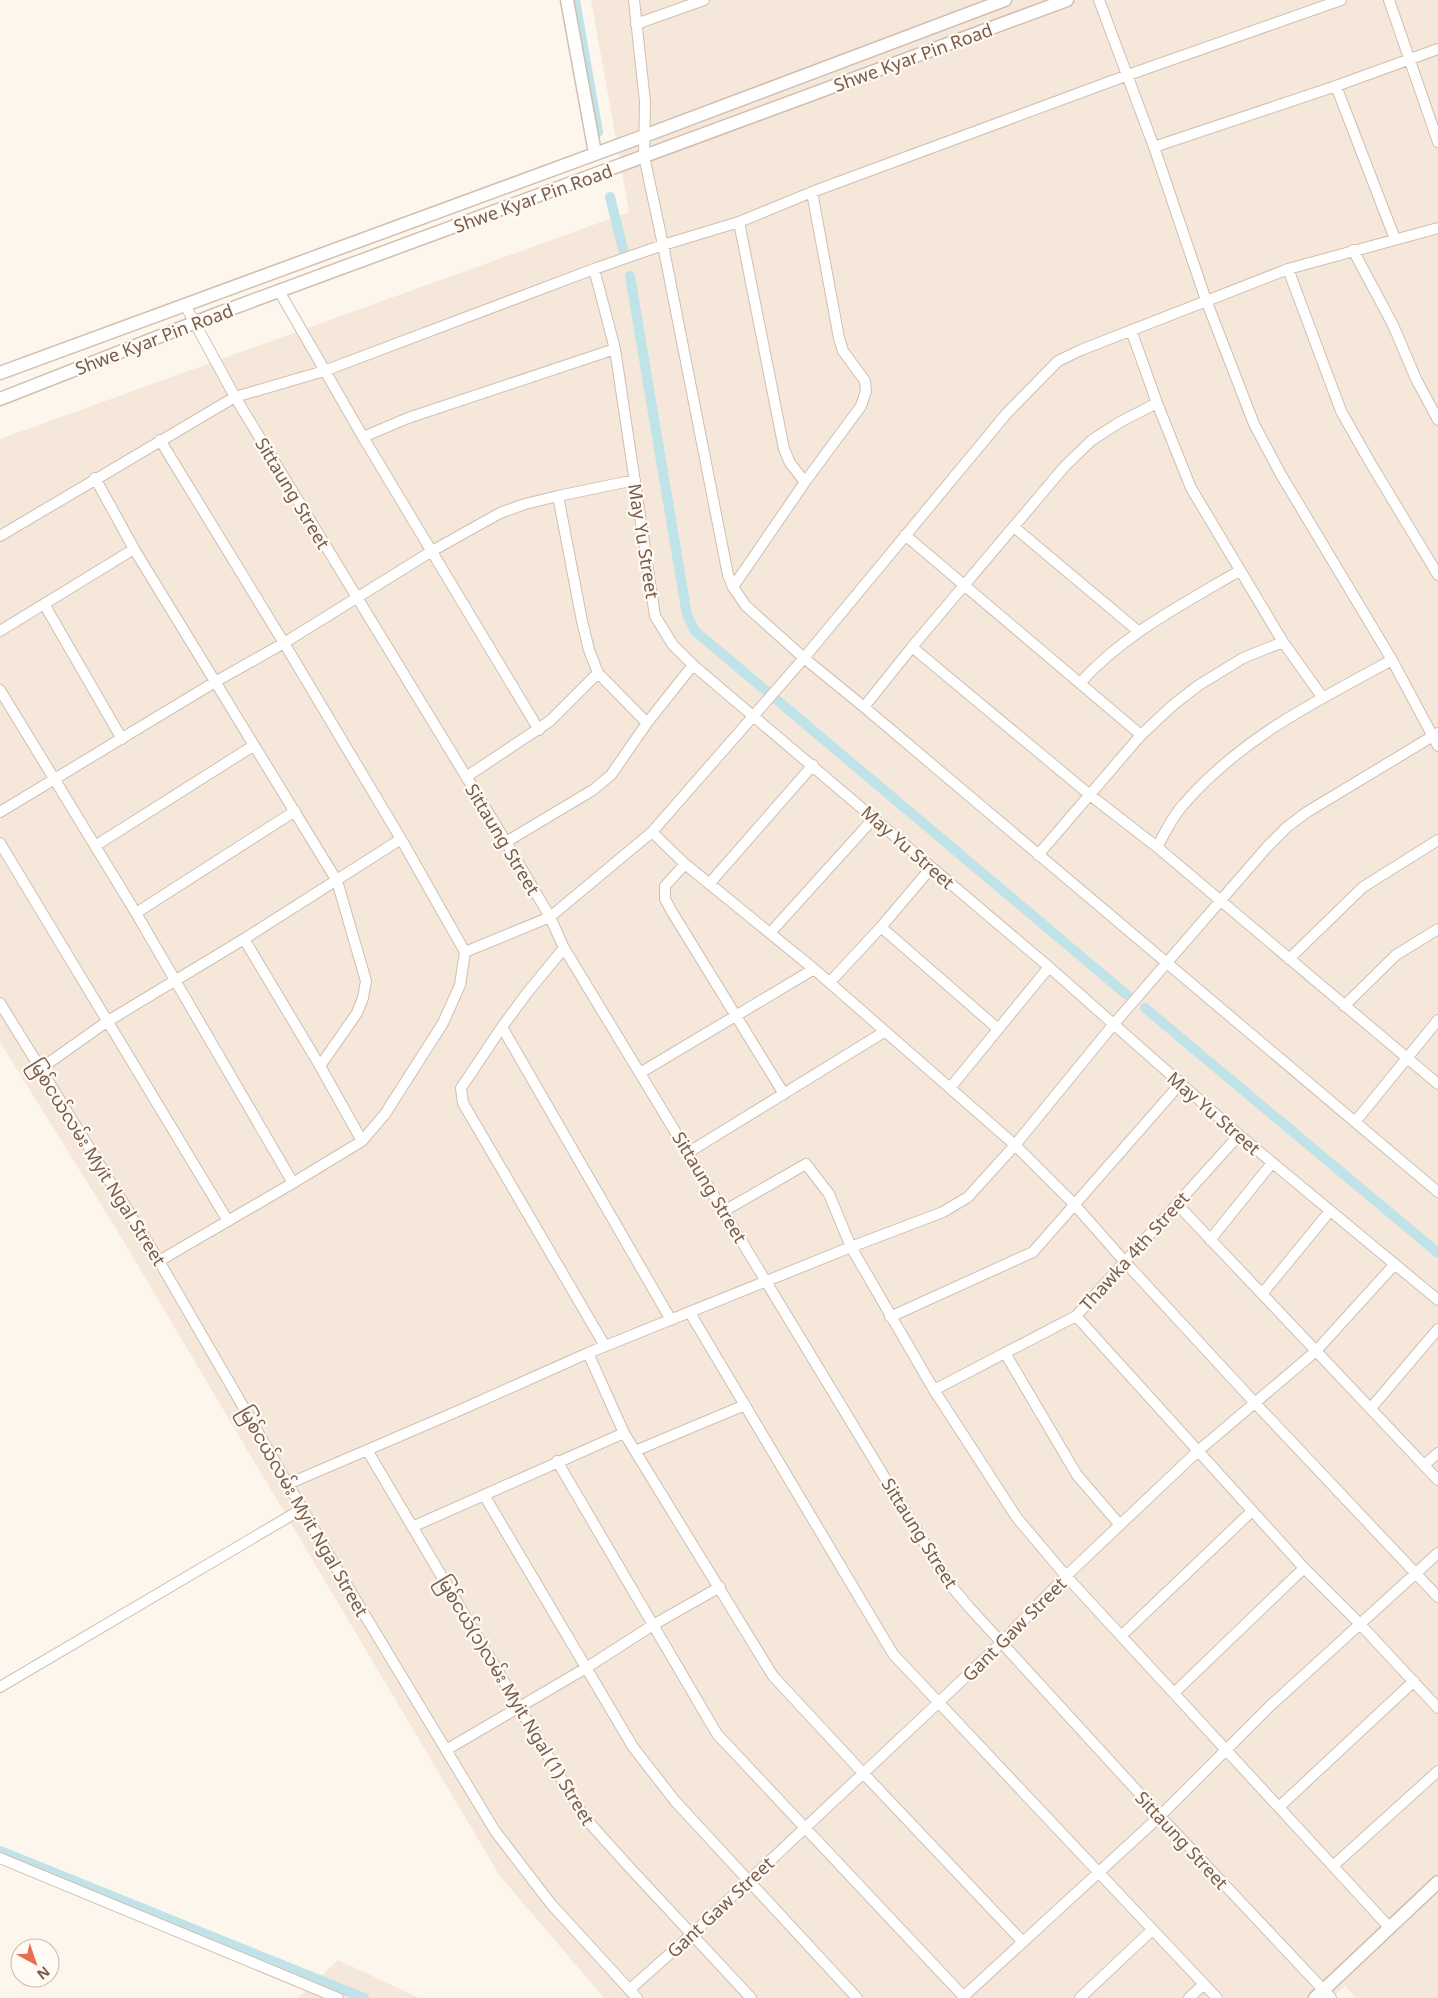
<svg xmlns="http://www.w3.org/2000/svg" width="1438" height="1998" font-family="'Noto Sans','Noto Sans Myanmar',sans-serif">
	<style>
		.residential { fill: #f5e8da }
		.lines { fill: none; stroke-linecap: round; stroke-linejoin: round }
		.canal { stroke: #bfe3e8; stroke-width: 10 }
		.minor-casing { stroke: #d1beb0; stroke-width: 12 }
		.tertiary-casing { stroke: #d1beb0; stroke-width: 15 }
		.minor { stroke: #fff; stroke-width: 10 }
		.tertiary { stroke: #fff; stroke-width: 12 }
		.labels { text-anchor: middle; dominant-baseline: central; stroke-width: 4.5; stroke-linejoin: round; paint-order: stroke }
		.street-label { font-size: 18px; fill: #7a5c4d; stroke: #fffaf3 }
	</style>
	<rect width="100%" height="100%" fill="#fdf6ec"/>
	<path class="residential" d="M591 0H1438V1998H1356L1345 1986 1332 1998H604L500 1876 118 1232 0 1042V439L629 212Z
		M338 1960 419 1998H298Z"/>
	<g class="lines">
		<path class="canal" d="M575 0 598 132
			M610 197 624 253
			M630 276 687 615 695 631 1127 995
			M1145 1008 1438 1253
			M0 1851 364 1998"/>
		<defs>
			<path id="minor" d="M634 0 645 102 644 156 663 245 728 575 733 587 746 606 804 658 864 707 1438 1192
				M1099 0 1154 147 1206 300 1254 424 1280 473 1392 660 1438 746
				M1389 0 1438 142
				M636 24 704 0
				M1336 86 1395 239
				M1154 147 1336 86 1438 49
				M739 222 784 449 790 463 805 482
				M1353 250 1393 325 1416 379 1438 420
				M594 269 615 349 655 616 673 645 693 665 1049 967 1239 1135 1438 1300
				M1288 269 1341 411 1371 464 1438 575
				M279 291 363 437 539 730
				M185 305 235 397 506 842 550 917 564 948 948 1582 968 1606 1160 1816 1331 1998
				M1131 330 1157 403 1191 488 1283 642 1323 698
				M363 437 408 418 615 349
				M95 478 134 549 337 881 366 981 363 998 357 1013 320 1066
				M558 496 582 621 589 650 598 673 647 723
				M1014 527 1138 631
				M905 535 1141 735
				M0 536 235 397 324 371 594 269 663 245 739 222 812 192 1128 75 1341 0
				M733 587 805 482 861 406 866 391 865 381 843 351 839 338 812 192
				M44 604 122 739
				M0 631 134 549
				M912 647 1090 795 1157 847 1438 1084
				M1080 683C1124 634 1183 604 1239 571
				M0 690 136 913 293 1183
				M864 707 912 647 1065 466 1092 440 1120 422 1157 403
				M466 777 550 721 598 673
				M0 812 215 682 284 643 432 551 500 513 525 504 558 496 635 480
				M652 832 685 864 814 969 1015 1145 1074 1204 1125 1262 1255 1403 1438 1597
				M506 842 593 790 611 775 647 723 693 665
				M0 843 228 1221
				M95 846 253 746
				M1157 847C1165 833 1172 817 1183 805 1242 737 1315 702 1392 660
				M1038 855 1141 735 1173 705 1199 685 1243 658 1283 642
				M685 864 665 886V899L672 912 784 1094
				M709 884 813 765
				M136 913 295 811
				M881 927 997 1028
				M770 933 874 818
				M244 939 320 1066 362 1141
				M564 948 527 993 502 1027 461 1088 463 1103 605 1346
				M465 952 550 917 652 832 804 658 1007 413 1058 361 1081 350 1288 269 1438 228
				M1289 959 1363 887 1438 840
				M830 982 881 927 931 868
				M0 1003 159 1261 337 1569 495 1831 551 1904 637 1998
				M1344 1006 1396 955 1438 929
				M502 1027 671 1320
				M40 1069 108 1021 244 939 401 839
				M640 1073 814 969
				M950 1088 1049 967
				M1355 1122 1438 1020
				M689 1152 884 1032
				M1177 1204 1438 1480
				M724 1211 806 1164 829 1194 851 1247 934 1390 1017 1518 1066 1576 1389 1927
				M1210 1240 1272 1163
				M159 1261 293 1183 362 1141 385 1114 443 1023 460 985 465 952 401 839 284 643 160 440
				M1262 1294 1330 1211
				M690 1313 893 1654 1217 1998
				M1076 1316 1304 1568 1360 1624 1438 1708
				M890 1317 1033 1252 1180 1084
				M588 1353 624 1433 773 1676 863 1773 1023 1942
				M1005 1353 1077 1475 1120 1525
				M934 1390 1076 1316 1239 1135
				M1371 1408 1438 1329
				M367 1450 580 1810 594 1828 631 1869 751 1998
				M635 1451 745 1405
				M557 1461 717 1734 965 1998
				M1424 1465 1438 1453
				M288 1484 458 1411 588 1353 851 1247 943 1212 968 1197 1015 1145 1113 1025 1267 847 1287 827 1307 812 1438 733
				M484 1495 633 1747 675 1801 857 1998
				M412 1527 624 1433
				M1121 1636 1252 1511
				M0 1687 302 1509
				M1174 1693 1304 1568
				M446 1750 586 1668 653 1625 720 1587
				M1279 1807 1414 1681
				M0 1858 338 1998
				M1333 1866 1438 1771
				M629 1990 691 1935 938 1703 1001 1643 1066 1576 1198 1451 1316 1351 1395 1264
				M962 1998 1160 1816 1270 1706 1438 1553
				M1080 1998 1152 1930
				M1189 1998 1204 1984"/>
			<path id="tertiary" d="M567 0 595 153
				M0 373 644 136 1005 0
				M0 399 214 315 1067 0
				M1315 1998 1438 1882"/>
		</defs>
		<use href="#minor" class="minor-casing"/>
		<use href="#tertiary" class="tertiary-casing"/>
		<use href="#minor" class="minor"/>
		<use href="#tertiary" class="tertiary"/>
	</g>
	<g class="labels">
		<g class="street-label">
			<text transform="translate(913 57) rotate(-20)">Shwe Kyar Pin Road</text>
			<text transform="translate(533 198) rotate(-20)">Shwe Kyar Pin Road</text>
			<text transform="translate(154 339) rotate(-21)">Shwe Kyar Pin Road</text>
			<text transform="translate(293 493) rotate(59)">Sittaung Street</text>
			<text transform="translate(644 541) rotate(81)">May Yu Street</text>
			<text transform="translate(503 839) rotate(59)">Sittaung Street</text>
			<text transform="translate(908 847) rotate(41)">May Yu Street</text>
			<text transform="translate(1214 1113) rotate(41)">May Yu Street</text>
			<text transform="translate(98 1162) rotate(58)">မြစ်ငယ်လမ်း Myit Ngal Street</text>
			<text transform="translate(710 1187) rotate(59)">Sittaung Street</text>
			<text transform="translate(1134 1251) rotate(-48)">Thawka 4th Street</text>
			<text transform="translate(304 1511) rotate(60)">မြစ်ငယ်လမ်း Myit Ngal Street</text>
			<text transform="translate(920 1533) rotate(58)">Sittaung Street</text>
			<text transform="translate(1014 1629) rotate(-45)">Gant Gaw Street</text>
			<text transform="translate(516 1700) rotate(59)">မြစ်ငယ်(၁)လမ်း Myit Ngal (1) Street</text>
			<text transform="translate(1182 1840) rotate(47)">Sittaung Street</text>
			<text transform="translate(720 1907) rotate(-43)">Gant Gaw Street</text>
		</g>
	</g>
	<g transform="translate(35 1963) rotate(140)"><circle r="24" fill="#fffaf3" stroke="#cabbb1"/>
	<path d="M0-4L9 19L0 12L-9 19Z" fill="#e76f51"/>
	<text y="-8" font-size="14" font-weight="bold" text-anchor="middle" fill="#7a5c4d">N</text>
	</g>
</svg>
